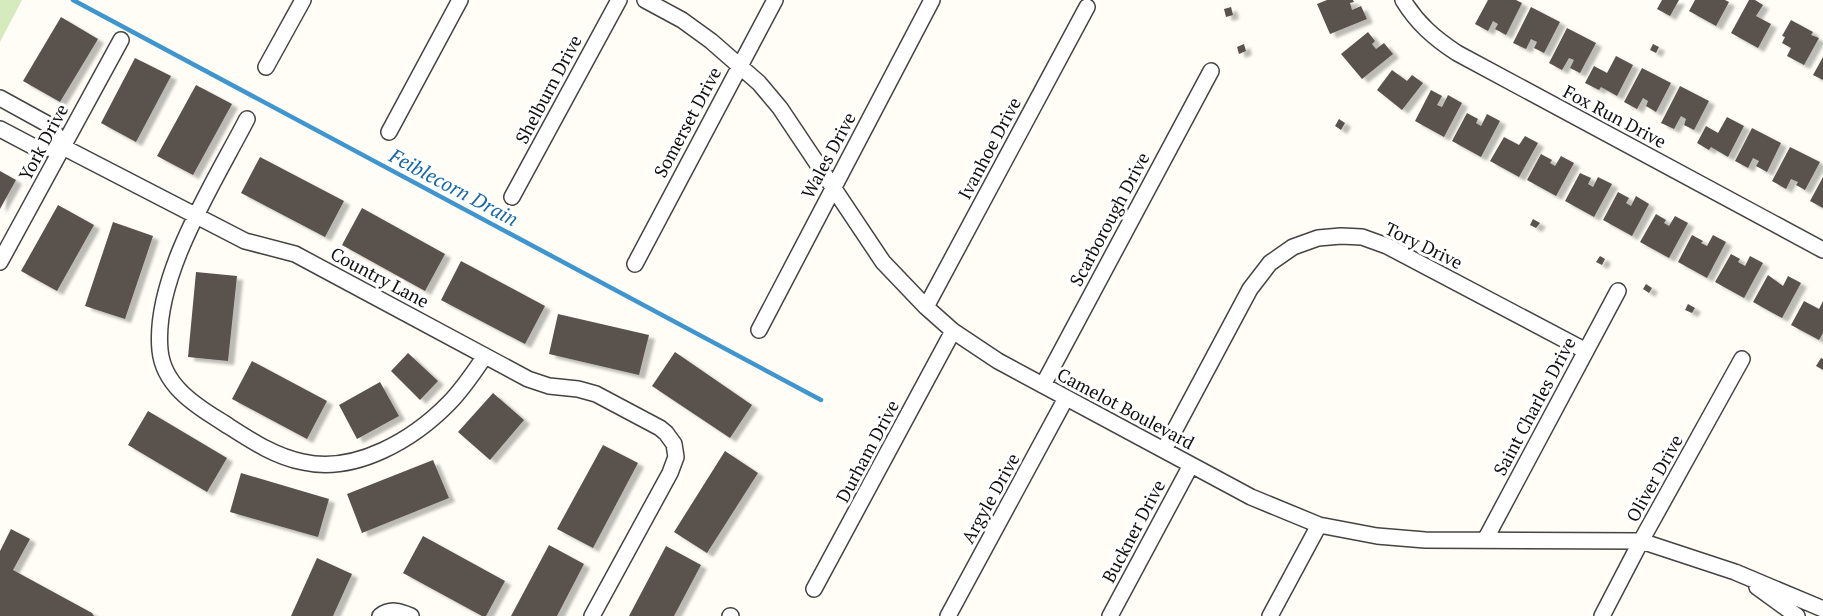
<svg xmlns="http://www.w3.org/2000/svg" width="1823" height="616" font-family="'PT Serif',serif">
	<style>
		.green { fill: #d5ebbd }
		.lines { fill: none; stroke-linecap: round; stroke-linejoin: round }
		.stream { stroke: #3f96cf; stroke-width: 4.5 }
		.building { fill: #5a524d; filter: url(#shadow) }
		.minor-casing { stroke: #444; stroke-width: 18 }
		.minor { stroke: #fff; stroke-width: 15 }
		.labels { text-anchor: middle; dominant-baseline: central; stroke-width: 6; stroke-linejoin: round; paint-order: stroke }
		.street-label { font-size: 18px; fill: #111; stroke: #fff }
		.water-label { font-size: 20px; font-style: italic; fill: #1768a6; stroke: #fff }
	</style>
	<defs>
		<filter id="shadow"><feDropShadow dx="6" dy="4" stdDeviation="1.5" flood-color="#0004"/></filter>
	</defs>
	<rect width="100%" height="100%" fill="#fffdf5"/>
	<path class="green" d="M0 0H22L0 42Z"/>
	<g class="lines">
		<path class="stream" d="M73 0 821 400"/>
	</g>
	<path class="building" d="M1327 0H1353L1354 2 1350 3 1352 10 1361 6 1367 19 1330 34 1317 4Z
		M1488 0H1516L1522 3 1506 35 1495 29 1498 24 1493 21 1488 31 1475 24Z
		M1662 0H1679L1670 16 1657 9Z
		M1695 0H1725L1729 2 1716 26 1689 11Z
		M1749 0H1755L1763 5 1756 16 1771 24 1758 48 1731 33Z
		M1231 7 1233 15 1226 17 1224 9Z
		M1531 7 1560 22 1544 53 1534 48 1537 42 1531 39 1526 49 1513 43Z
		M61 17 98 39 60 102 23 81Z
		M1791 20 1813 32 1811 35 1819 38 1804 65 1787 56 1791 48 1782 43 1785 37 1782 36Z
		M1567 28 1596 43 1580 73 1570 68 1574 60 1569 58 1562 70 1549 63Z
		M1368 32 1375 41 1372 44 1376 49 1384 43 1393 54 1362 79 1341 54Z
		M1244 44 1246 51 1239 54 1237 47Z
		M1653 44 1659 47 1656 53 1650 50Z
		M1616 56 1633 65 1617 96 1601 87 1599 90 1585 83 1594 66 1607 73Z
		M1823 57V80L1813 75Z
		M135 58 171 76 136 142 101 123Z
		M1642 68 1671 83 1656 112 1646 106 1648 101 1643 98 1637 109 1624 102Z
		M1392 70 1407 81 1412 75 1423 83 1402 110 1377 90Z
		M196 85 232 104 193 175 157 156Z
		M1680 86 1709 101 1694 130 1684 125 1686 119 1681 116 1674 129 1661 123Z
		M1431 90 1442 96 1437 105 1442 107 1448 95 1462 103 1444 137 1415 121Z
		M1467 113 1478 119 1476 123 1481 126 1487 114 1500 121 1481 157 1452 141Z
		M1727 117 1744 126 1728 157 1711 147 1709 150 1697 143 1706 126 1718 133Z
		M1339 119 1345 123 1341 130 1335 126Z
		M1752 128 1781 143 1767 172 1756 166 1759 161 1753 158 1748 168 1735 161Z
		M1525 136 1538 143 1519 177 1490 161 1504 137 1519 145Z
		M1790 147 1820 162 1805 190 1796 185 1798 182 1791 179 1786 189 1772 181Z
		M1541 154 1552 160 1550 163 1555 166 1561 156 1574 163 1556 196 1527 180Z
		M260 157 344 201 325 237 241 193Z
		M0 171 16 180 0 209Z
		M1580 173 1591 178 1588 184 1593 187 1598 177 1612 184 1594 217 1565 201Z
		M1823 177V208L1810 201Z
		M1618 192 1629 198 1626 203 1631 206 1636 196 1649 204 1632 236 1603 220Z
		M58 205 94 225 57 291 21 271Z
		M362 208 445 254 425 291 342 245Z
		M1656 214 1666 220 1664 223 1669 226 1675 216 1688 223 1669 258 1640 242Z
		M1533 219 1540 223 1536 228 1530 225Z
		M113 222 153 236 125 319 85 306Z
		M1692 235 1703 241 1701 243 1707 246 1713 235 1726 242 1707 278 1678 262Z
		M1731 254 1740 259 1738 262 1745 266 1750 256 1763 263 1744 298 1715 282Z
		M1600 256 1605 259 1602 265 1596 262Z
		M461 261 545 306 525 344 441 300Z
		M196 272 237 276 228 361 188 357Z
		M1768 275 1783 286 1788 276 1801 283 1782 318 1753 302Z
		M1646 284 1652 288 1649 293 1643 289Z
		M1804 301 1819 309 1823 301V333L1819 340 1791 325Z
		M1688 304 1695 308 1692 313 1685 310Z
		M558 314 649 335 639 375 549 354Z
		M675 352 752 405 730 438 652 386Z
		M408 353 438 381 420 400 391 371Z
		M1821 358 1823 359V370L1816 366Z
		M252 361 327 401 307 439 232 399Z
		M380 382 399 416 357 439 339 405Z
		M493 393 524 420 490 460 458 432Z
		M148 411 227 458 207 492 128 445Z
		M603 445 638 463 593 548 557 529Z
		M725 451 758 473 707 553 674 532Z
		M433 460 449 498 362 533 347 494Z
		M241 473 329 499 318 537 230 512Z
		M11 529 30 539 13 570 92 613 94 616H0V551Z
		M423 536 505 581 486 616H482L403 573Z
		M549 545 584 564 557 616H511Z
		M666 546 701 565 674 616H629Z
		M317 558 352 574 333 616H291Z"/>
	<g class="lines">
		<defs>
			<path id="minor" d="M645 0 682 20 711 41 759 83 780 108 883 262 926 307 953 331 998 361 1251 497 1319 525 1377 536 1425 540 1641 541 1735 572 1823 609
				M1403 0C1417 23 1434 38 1457 53L1823 250
				M266 67 303 0
				M0 98 51 126 63 147
				M247 119C214 183 153 277 160 350 163 384 193 404 219 420 246 437 272 456 303 462 356 474 414 439 449 403 463 389 474 372 485 356
				M0 129 38 149 63 147 245 241 295 254 528 379 549 386 578 389 596 394 660 428 666 433 674 444 676 457 670 473 592 616
				M389 132 460 0
				M512 197 619 0
				M0 262 121 40
				M635 264 775 0
				M926 307 1087 7
				M759 330 932 0
				M1043 385 1211 71
				M1164 450 1250 289 1270 263 1293 247 1318 238 1341 236 1362 237 1387 246 1586 351
				M1485 540 1618 291
				M1757 587 1797 616
				M814 589 953 331
				M380 616C390 608 400 611 411 616
				M730 616H731
				M948 616 1066 398
				M1110 616 1191 465
				M1270 616 1319 525
				M1602 616 1641 541 1742 359"/>
		</defs>
		<use href="#minor" class="minor-casing"/>
		<use href="#minor" class="minor"/>
	</g>
	<g class="labels">
		<g class="street-label">
			<text transform="translate(548 89) rotate(-62)">Shelburn Drive</text>
			<text transform="translate(1615 116) rotate(28)">Fox Run Drive</text>
			<text transform="translate(687 122) rotate(-62)">Somerset Drive</text>
			<text transform="translate(43 142) rotate(-62)">York Drive</text>
			<text transform="translate(989 148) rotate(-62)">Ivanhoe Drive</text>
			<text transform="translate(828 155) rotate(-62)">Wales Drive</text>
			<text transform="translate(1109 219) rotate(-62)">Scarborough Drive</text>
			<text transform="translate(1424 245) rotate(26)">Tory Drive</text>
			<text transform="translate(380 277) rotate(28)">Country Lane</text>
			<text transform="translate(1534 406) rotate(-62)">Saint Charles Drive</text>
			<text transform="translate(1126 408) rotate(28)">Camelot Boulevard</text>
			<text transform="translate(867 451) rotate(-62)">Durham Drive</text>
			<text transform="translate(1654 478) rotate(-61)">Oliver Drive</text>
			<text transform="translate(990 498) rotate(-61)">Argyle Drive</text>
			<text transform="translate(1133 531) rotate(-62)">Buckner Drive</text>
		</g>
		<g class="water-label">
			<text transform="translate(454 187) rotate(28)">Feiblecorn Drain</text>
		</g>
	</g>
</svg>
